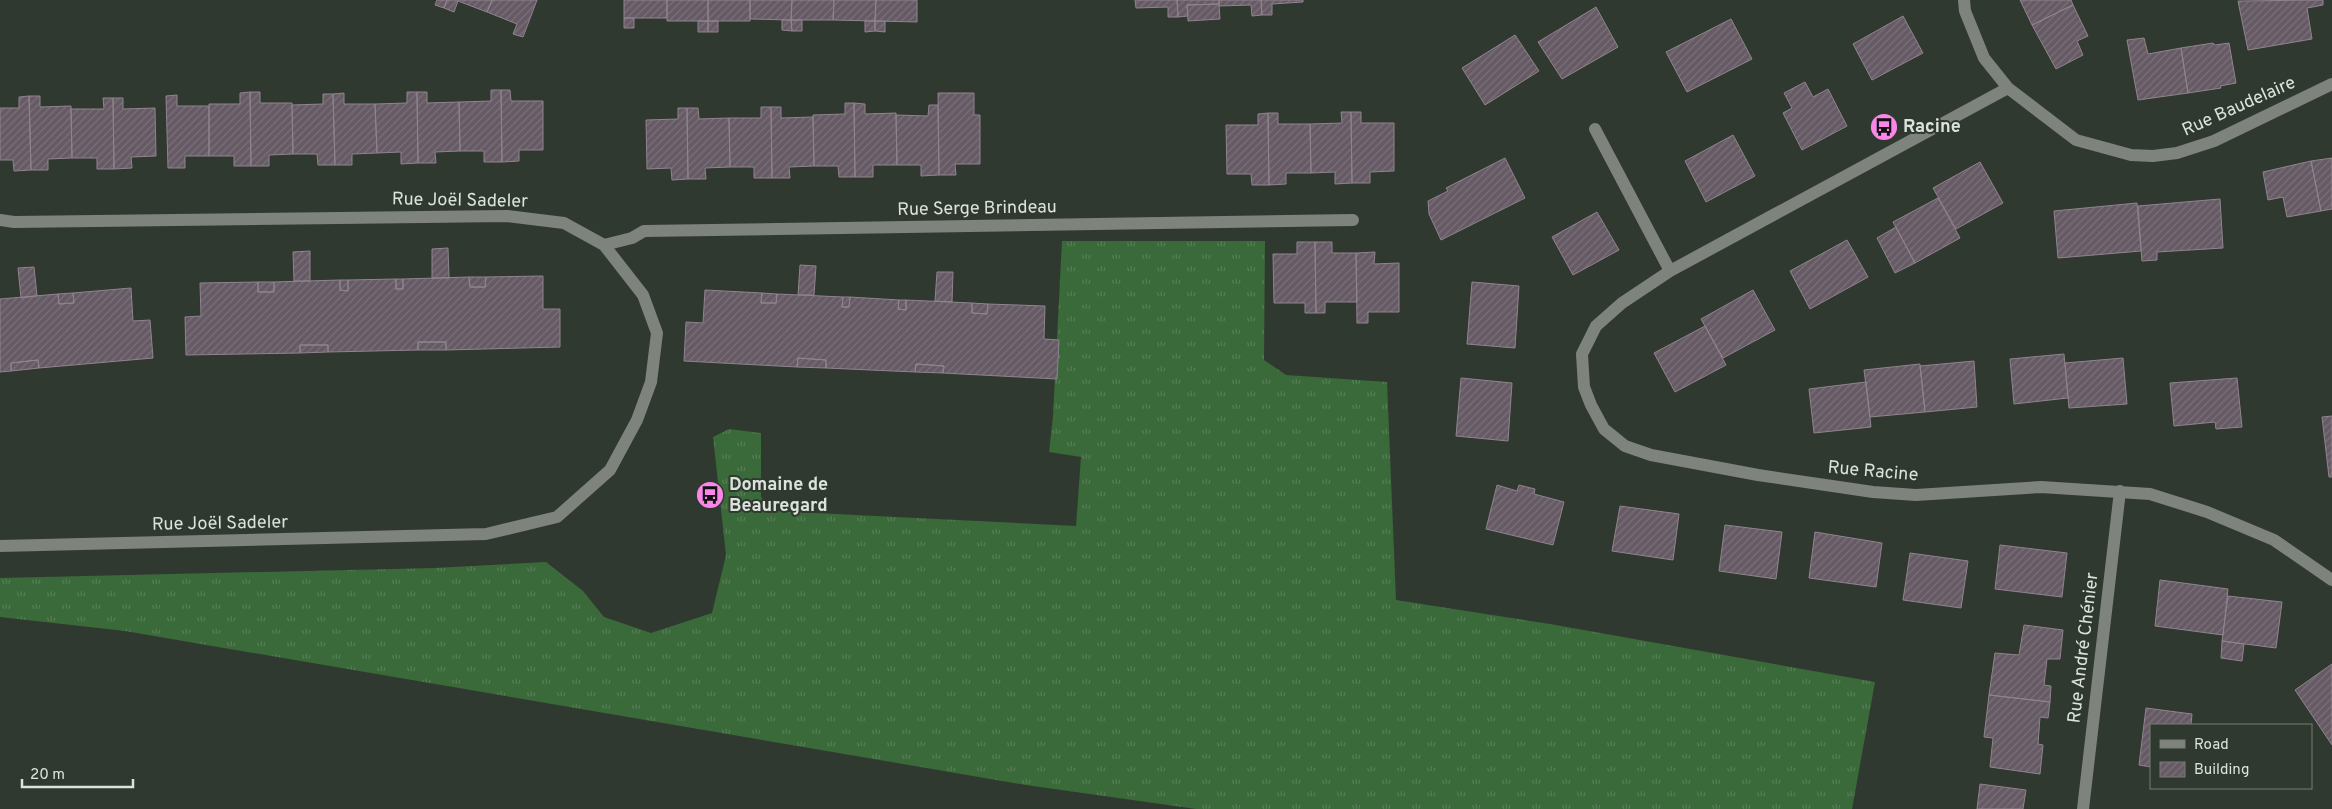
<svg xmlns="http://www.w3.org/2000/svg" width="2332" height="809" font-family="Overpass,sans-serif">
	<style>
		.grass { fill: url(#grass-tufts) }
		.building { fill: url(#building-hatch); stroke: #90848e }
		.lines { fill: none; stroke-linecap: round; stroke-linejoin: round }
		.minor { stroke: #7e837e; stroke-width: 12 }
		.labels { text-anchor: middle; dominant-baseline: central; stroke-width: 4; stroke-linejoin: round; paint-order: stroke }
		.street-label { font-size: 18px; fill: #dce2dc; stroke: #30392f }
		.poi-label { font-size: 18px; font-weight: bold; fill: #dce2dc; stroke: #30392f; text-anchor: start }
	</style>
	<defs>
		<pattern id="grass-tufts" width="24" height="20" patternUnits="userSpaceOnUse" patternTransform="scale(1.25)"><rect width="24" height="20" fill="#3a693a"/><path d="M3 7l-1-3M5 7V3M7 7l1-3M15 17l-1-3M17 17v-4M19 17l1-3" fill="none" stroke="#567e56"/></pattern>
		<pattern id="building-hatch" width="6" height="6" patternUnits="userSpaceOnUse" patternTransform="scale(1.25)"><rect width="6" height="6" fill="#665a64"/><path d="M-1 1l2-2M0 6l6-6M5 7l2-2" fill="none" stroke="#7b717a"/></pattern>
	</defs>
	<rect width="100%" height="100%" fill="#30392f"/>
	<path class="grass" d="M1062 241H1265L1264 360 1286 375 1387 382 1396 600 1550 624 1875 682 1852 809H1196L1026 785 125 631 0 617V578L435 568 546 562 583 591 604 617 651 633 712 613 726 555 713 437 729 429 761 433V497L774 511 1076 526 1081 457 1049 452 1053 416Z"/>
	<path class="building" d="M437 0H447L444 8 435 5Z
		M447 0H492L487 12 458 1 454 12 444 8Z
		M492 0H537L523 37 513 34 517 24 487 12Z
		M624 0H667V18H624Z
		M667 0H708V21H667Z
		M708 0H750V21H708Z
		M750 0H792L791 20 750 19Z
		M792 0H834L833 20H791Z
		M834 0H876L875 21 833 20Z
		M876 0H917V22L875 21Z
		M1135 0H1177L1178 17H1168V7L1136 8Z
		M1177 0H1219V4L1187 5 1188 16 1178 17Z
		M1219 0H1261L1262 15 1252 16 1251 5 1219 6Z
		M1261 0H1303V2L1272 4V15H1262Z
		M2020 0H2071L2073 5 2032 25Z
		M2323 0V5L2307 8 2312 39 2248 50 2238 1Z
		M1219 4 1220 19 1188 21 1187 5Z
		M2073 5 2088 36 2077 41 2083 55 2056 69 2032 25Z
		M1596 7 1618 47 1562 79 1538 42Z
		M1903 16 1923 53 1872 80 1853 44Z
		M624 18H634V28H624Z
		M1731 19 1752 59 1687 92 1666 52Z
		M782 20H791L792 31 782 30Z
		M791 20H802V31H792Z
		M698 21H708V32H698Z
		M708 21H718V32H708Z
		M865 21H875V31L865 32Z
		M875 21H885V32L875 31Z
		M1515 35 1539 71 1485 105 1462 68Z
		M2144 38 2148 54 2181 48 2188 93 2138 100 2127 40Z
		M2213 43 2215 45 2229 43 2236 83 2220 86 2221 88 2188 93 2181 48Z
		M1805 82 1813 97 1828 89 1847 126 1802 150 1783 113 1792 108 1784 93Z
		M491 90H501L502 162H484V151H460L459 102 491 101Z
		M501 90H510L511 101H543V150H519V161L502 162Z
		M250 92 251 166H234V156H209V104H240V93Z
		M250 92H260V103H292L293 154 269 155V166H251Z
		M407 92H417L418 163 401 164V152L377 153 375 104 407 103Z
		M417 92H427V103L459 102 460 151 435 152 436 163H418Z
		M344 93V104H375L377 153 352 154V165H335L333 94Z
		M938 93H974V115H980V164H955L956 175H939Z
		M323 94H333L335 165H318L317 154H293L292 105 323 104Z
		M177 95V106H209V156H185V168H168L166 96Z
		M29 96 31 170 14 171 13 160H0V108H19V97Z
		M29 96H40V107L71 106 72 158 48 159V170H31Z
		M103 98H113L114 169H97V158H72L71 109H104Z
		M113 98H123V109L155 108 156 156 131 157 132 168 114 169Z
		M845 103H854L855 177H839L838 166H814L813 115 845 114Z
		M854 103 865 104V114L896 113 897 165H873V177H855Z
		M929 105H938L939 175 921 176V165H897L896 115 928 116Z
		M761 107H771L772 178H754V167H730L729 118H761Z
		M771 107H781V118L813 117 814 166 789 167 790 178H772Z
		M678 108H687L688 179 672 180 671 168 647 169 646 120 678 119Z
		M687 108H698L699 119 729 118 730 167 705 168 706 179H688Z
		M1341 112H1351L1352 183 1335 184V172L1311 173 1310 124 1342 123Z
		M1351 112H1361V123H1394V171L1370 172V183H1352Z
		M1268 113H1278V124H1310L1311 173H1286V184L1269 185Z
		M1268 113 1269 185H1252L1251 174H1227L1226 125H1258V114Z
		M1733 135 1755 176 1706 202 1685 161Z
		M1505 158 1525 198 1441 240 1429 214 1428 201 1448 191 1446 188Z
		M2332 158V209L2321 211 2311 161Z
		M2311 161 2321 211 2287 217 2283 197 2268 200 2263 172Z
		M1980 162 2003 203 1956 229 1933 188Z
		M1938 198 1960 238 1915 263 1893 222Z
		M2220 199 2223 248 2157 252V260L2142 261 2138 206Z
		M2137 203 2141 251 2058 258 2054 211Z
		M1597 212 1619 250 1573 275 1552 237Z
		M1896 227 1915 263 1895 273 1877 238Z
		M1847 240 1868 277 1810 309 1790 271Z
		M1297 242H1315L1316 313H1305V303H1274L1273 254H1297Z
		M1315 242H1332V253H1356L1357 302H1325V313H1316Z
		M448 248 449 278H432V249Z
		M310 251V281H294L293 252Z
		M1375 252 1374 264 1399 263V312H1368V323H1357L1356 253Z
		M800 265 816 266 814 295H798Z
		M34 267 37 296 21 298 18 268Z
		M937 272H953L952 302 935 301Z
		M543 276V309H560V347L446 350V342H418V350L328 352V345H300V353L186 355 185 317 201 316 200 283 258 282V292H274V282L340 280V290L348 291V280L396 279V289H403V279L469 277 470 287H485L486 277Z
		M469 277H486L485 287H470Z
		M396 279H403V289H396Z
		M340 280H348V291L340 290Z
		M258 282H274V292H258Z
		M1472 282 1519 286 1515 348 1467 344Z
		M131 288 133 321 150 320 153 358 39 368 38 360 11 363V371L0 372V299L58 294 59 304 74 303 73 293Z
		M705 290 762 293 761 303H776L777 294 843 297 842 307H849L850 297 899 300 898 309 906 310V300L972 303V313L987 314 988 304 1045 306 1044 339 1059 340 1057 379 943 373 944 366 916 364 915 372 826 368V360L798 358 797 367 684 361 686 322 703 323Z
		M1753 290 1775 330 1723 358 1701 319Z
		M73 293 74 303 59 304 58 294Z
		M762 293 777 294 776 303H761Z
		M843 297H850L849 307H842Z
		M899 300H906V310L898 309Z
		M972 303 988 304 987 314 972 313Z
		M1705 326 1726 365 1675 392 1654 353Z
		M418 342H446V350H418Z
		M300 345H328V352L300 353Z
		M2064 354 2068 398 2014 404 2010 359Z
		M798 358 826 360V368L797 367Z
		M2123 358 2127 404 2069 408 2065 363Z
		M38 360 39 368 11 371V363Z
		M1974 361 1977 407 1925 412 1920 366Z
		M916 364 944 366 943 373 915 372Z
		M1920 364 1925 412 1870 417 1864 370Z
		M1461 378 1512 383 1508 441 1456 436Z
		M2237 378 2242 427 2216 429 2215 422 2174 426 2170 383Z
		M1866 382 1871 427 1814 433 1809 389Z
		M2332 416V477H2329L2322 417Z
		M1497 485 1517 491 1519 485 1535 489 1534 494 1564 502 1553 545 1486 529Z
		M1620 506 1679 514 1673 560 1612 551Z
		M1725 525 1782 532 1776 579 1719 571Z
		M1815 532 1882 543 1876 587 1809 578Z
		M2000 545 2067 553 2062 597 1995 589Z
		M1910 553 1968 561 1961 608 1903 600Z
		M2160 580 2228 589 2223 635 2155 626Z
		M2228 596 2282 602 2276 648 2222 641Z
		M2024 625 2063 630 2060 659H2047L2044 685 2051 686 2050 702 1989 695 1995 653 2019 655Z
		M2222 641 2244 644 2242 661 2221 658Z
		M2332 664V745L2295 690Z
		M1989 695 2050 702 2048 718 2040 717 2038 744 2043 745 2040 774 1990 767 1993 738 1984 737Z
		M2146 708 2192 714 2191 725H2151V767L2139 765Z
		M1980 784 2026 790 2023 809H1977Z"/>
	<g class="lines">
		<path class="minor" d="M1964 0 1965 11 1984 58 2008 88 2076 140 2131 155 2153 156 2177 153 2214 141 2332 84
			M2008 88 1670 271 1622 303 1596 326 1582 354 1584 387 1591 405 1604 429 1625 446 1651 455 1758 475 1873 492 1916 495 2041 487 2150 494 2207 512 2274 540 2332 580
			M1595 129 1670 271
			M0 220 14 222 507 216 564 223 604 245 643 295 657 333 651 382 637 420 610 470 557 517 486 534 0 546
			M604 245 632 238 644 231 1353 220
			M2083 809 2120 491"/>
	</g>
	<defs>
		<symbol id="bus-disc" viewBox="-11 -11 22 22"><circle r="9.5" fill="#f987e8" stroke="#30392f"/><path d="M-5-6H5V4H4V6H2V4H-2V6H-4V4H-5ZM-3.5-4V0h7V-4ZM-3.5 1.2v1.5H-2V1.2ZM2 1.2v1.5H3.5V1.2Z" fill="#111"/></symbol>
	</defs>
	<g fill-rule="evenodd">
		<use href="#bus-disc" x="1868" y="111" width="32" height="32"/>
		<use href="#bus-disc" x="694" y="479" width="32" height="32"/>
	</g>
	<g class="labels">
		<g class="street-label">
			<text transform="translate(2239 107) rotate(-24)">Rue Baudelaire</text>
			<text transform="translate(460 201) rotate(1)">Rue Joël Sadeler</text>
			<text transform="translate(977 209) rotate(-1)">Rue Serge Brindeau</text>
			<text transform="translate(1873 472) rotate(5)">Rue Racine</text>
			<text transform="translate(220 524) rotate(-1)">Rue Joël Sadeler</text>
			<text transform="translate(2084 648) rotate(-83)">Rue André Chénier</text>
		</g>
		<g class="poi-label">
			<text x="1903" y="127">Racine</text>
			<text x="729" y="485">Domaine de<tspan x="729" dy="21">Beauregard</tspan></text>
		</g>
	</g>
	<rect x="2150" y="724" width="162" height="65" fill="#30392f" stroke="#757d74"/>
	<rect x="2160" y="740" width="25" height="8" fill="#7e837e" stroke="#757d74"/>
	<text x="2194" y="749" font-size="15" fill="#dce2dc">Road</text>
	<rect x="2160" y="762" width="25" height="15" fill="url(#building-hatch)" stroke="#757d74"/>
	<text x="2194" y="774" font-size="15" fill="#dce2dc">Building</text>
	<path d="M22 779v8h111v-8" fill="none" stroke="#dce2dc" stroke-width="2.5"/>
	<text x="30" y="779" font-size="15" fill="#dce2dc" stroke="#30392f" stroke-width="4" paint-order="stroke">20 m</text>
</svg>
